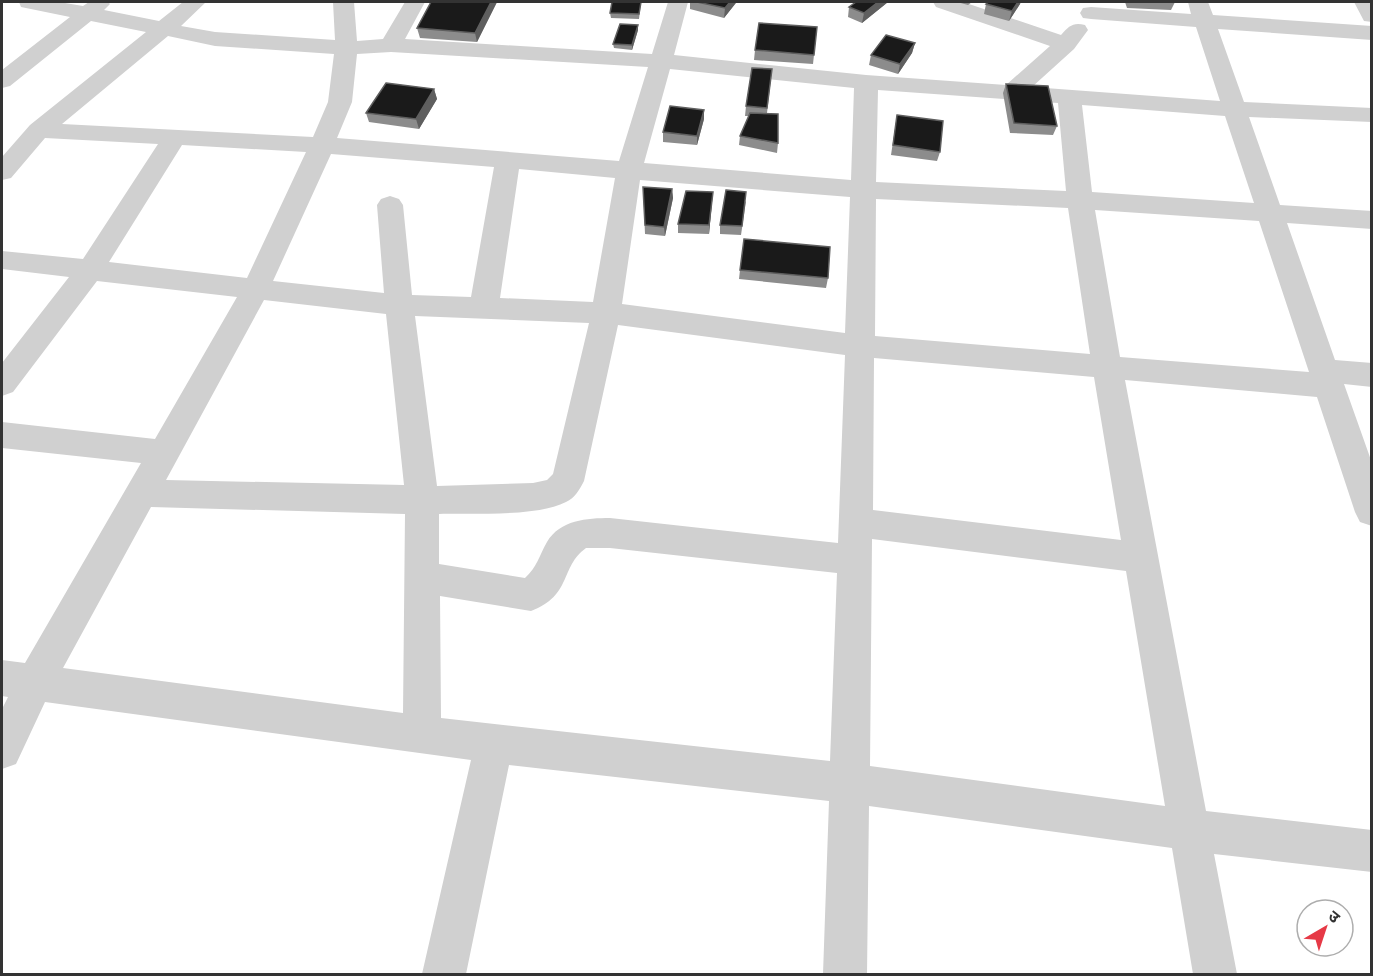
<svg xmlns="http://www.w3.org/2000/svg" width="1373" height="976" font-family="Helvetica,'Noto Sans Devanagari',sans-serif">
	<style>
		.lines { fill: none; stroke-linecap: round; stroke-linejoin: round }
		.minor { fill: #d0d0d0; fill-rule: evenodd }
		.wall { fill: #8c8c8c }
		.shaded-wall { fill: #5f5f5f }
		.building { fill: #1a1a1a; stroke: #5f5f5f; stroke-width: 1.5 }
	</style>
	<rect width="100%" height="100%" fill="#fff"/>
	<g class="lines">
		<path class="minor" d="M19 2H59L83 6 89 2H108L110 4 104 10 159 21 183 2H206L181 26 215 32 335 40 333 2H354L357 41 383 39 405 2H425L405 39 652 54 668 2H688L674 55 866 75 1006 85 1050 46 936 7 933 2H963L1061 35C1069 26 1073 22 1085 25L1088 30 1074 49 1032 87 1220 101 1196 27 1091 19 1083 18 1080 13 1083 8 1091 7 1191 14 1188 2H1208L1213 15 1372 26V40L1218 29 1244 102 1372 108V122L1249 117 1280 205 1372 211V229L1287 223 1335 360 1372 363V387L1344 384 1372 463V526L1360 522 1355 512 1317 397 1125 380 1206 811 1372 830V872L1214 854 1237 974H1193L1172 848 869 806 867 974H823L829 801 509 765 466 974H422L471 760 45 702 16 764 2 769V709L8 697 2 696V660L25 663 141 463 2 448V422L155 439 237 297 97 281 13 392 2 396V363L69 277 2 269V251L83 259 158 144 45 138 11 178 2 180V157L30 125 146 32 91 21 10 86 2 88V70L70 17 21 7ZM168 36 215 46 334 54 328 102 313 137 62 124ZM391 52 648 67 619 161 337 138 352 102 357 54ZM670 69 854 88 851 180 644 163ZM878 90 1058 103 1066 191 876 182ZM1082 105 1225 116 1254 203 1092 192ZM182 145 306 152 247 278 109 262ZM331 154 494 167 471 297 412 295 403 205 399 199 390 196 381 199 377 205 384 293 273 281ZM519 169 615 178 593 302 500 298ZM640 180 850 197 845 333 622 304ZM876 199 1068 208 1090 354 875 336ZM1095 210 1259 221 1309 372 1120 357ZM264 300 386 314 404 485 166 480ZM415 316 589 323 553 474 547 480 533 483 437 486ZM618 325 845 355 838 543 610 518C587 518 560 520 547 542 539 556 537 567 525 578L439 564V514C473 513 537 517 566 502 575 498 580 489 584 481ZM874 358 1094 377 1121 540 873 510ZM151 507 405 514 403 713 63 668ZM872 539 1126 571 1165 806 870 766ZM586 548H610L837 573 830 761 441 718 440 596 531 611C573 595 559 568 586 548Z
			M1354 2H1372V22L1364 21Z"/>
	</g>
	<path class="wall" d="M431 2H497L477 42 420 38 417 28Z
		M612 2H645V3H641L639 19 611 18 610 13Z
		M690 2H736L724 18 690 9Z
		M888 2 862 23 848 17 849 7Z
		M957 2H972L968 5Z
		M1125 2H1175L1171 10 1127 8Z
		M986 4H1020L1009 21 984 14Z
		M638 25V30L632 50 614 48 613 44Z
		M817 27 813 64 754 60 755 50Z
		M915 43 912 53 898 74 869 65 871 55Z
		M771 79 767 113 778 143 777 153 739 145 740 136 749 116H745L746 106Z
		M1006 84 1057 126 1053 135 1010 133 1003 93Z
		M434 89 437 99 419 129 369 122 366 113Z
		M704 110V119L697 145 663 142V132Z
		M897 115 940 152 937 161 891 155Z
		M643 187 672 189 673 198 665 236 645 234Z
		M713 192 709 234 678 233V224Z
		M746 201 741 235 720 234V225Z
		M740 270 828 278 826 288 739 279Z"/>
	<path class="shaded-wall" d="M491 2H497L477 42 475 33Z
		M730 2H736V3L724 18 725 8Z
		M878 2H888L862 23 864 13Z
		M1018 2H1021L1020 4 1009 21 1012 11Z
		M638 25V30L632 50V45Z
		M915 43 912 53 898 74 900 64Z
		M434 89 437 99 419 129 416 119Z
		M704 110V119L697 145V136Z
		M672 189 673 198 665 236 664 227Z
		M713 192 712 202 709 234V225Z"/>
	<path class="building" d="M431 2H491L475 33 417 28Z
		M612 2H641L639 14 610 13Z
		M697 2H730L725 8Z
		M856 2H878L864 13 849 7Z
		M988 2H1018L1012 11 986 4Z
		M759 23 817 27 814 55 755 50Z
		M620 24 638 25 632 45 613 44Z
		M886 35 915 43 900 64 871 55Z
		M752 68 772 69 767 108 746 106Z
		M386 83 434 89 416 119 366 113Z
		M1006 84 1048 86 1057 126 1014 123Z
		M670 106 704 110 697 136 663 132Z
		M750 113 778 114V143L740 136Z
		M897 115 943 121 940 152 893 145Z
		M643 187 672 189 664 227 645 225Z
		M726 190 746 192 742 226 720 225Z
		M686 191 713 192 709 225 678 224Z
		M744 239 830 247 828 278 740 270Z"/>
	<rect width="1373" height="976" fill="none" stroke="#333333" stroke-width="6"/>
	<g transform="translate(1325 928) rotate(39)"><circle r="28" fill="#ffffff" stroke="#adadad" stroke-width="1.5"/>
	<path d="M0-4.5L10 22L0 15L-10 22Z" fill="#e63946"/>
	<text y="-9" font-size="16" font-weight="bold" text-anchor="middle" fill="#333333">उ</text>
	</g>
</svg>
